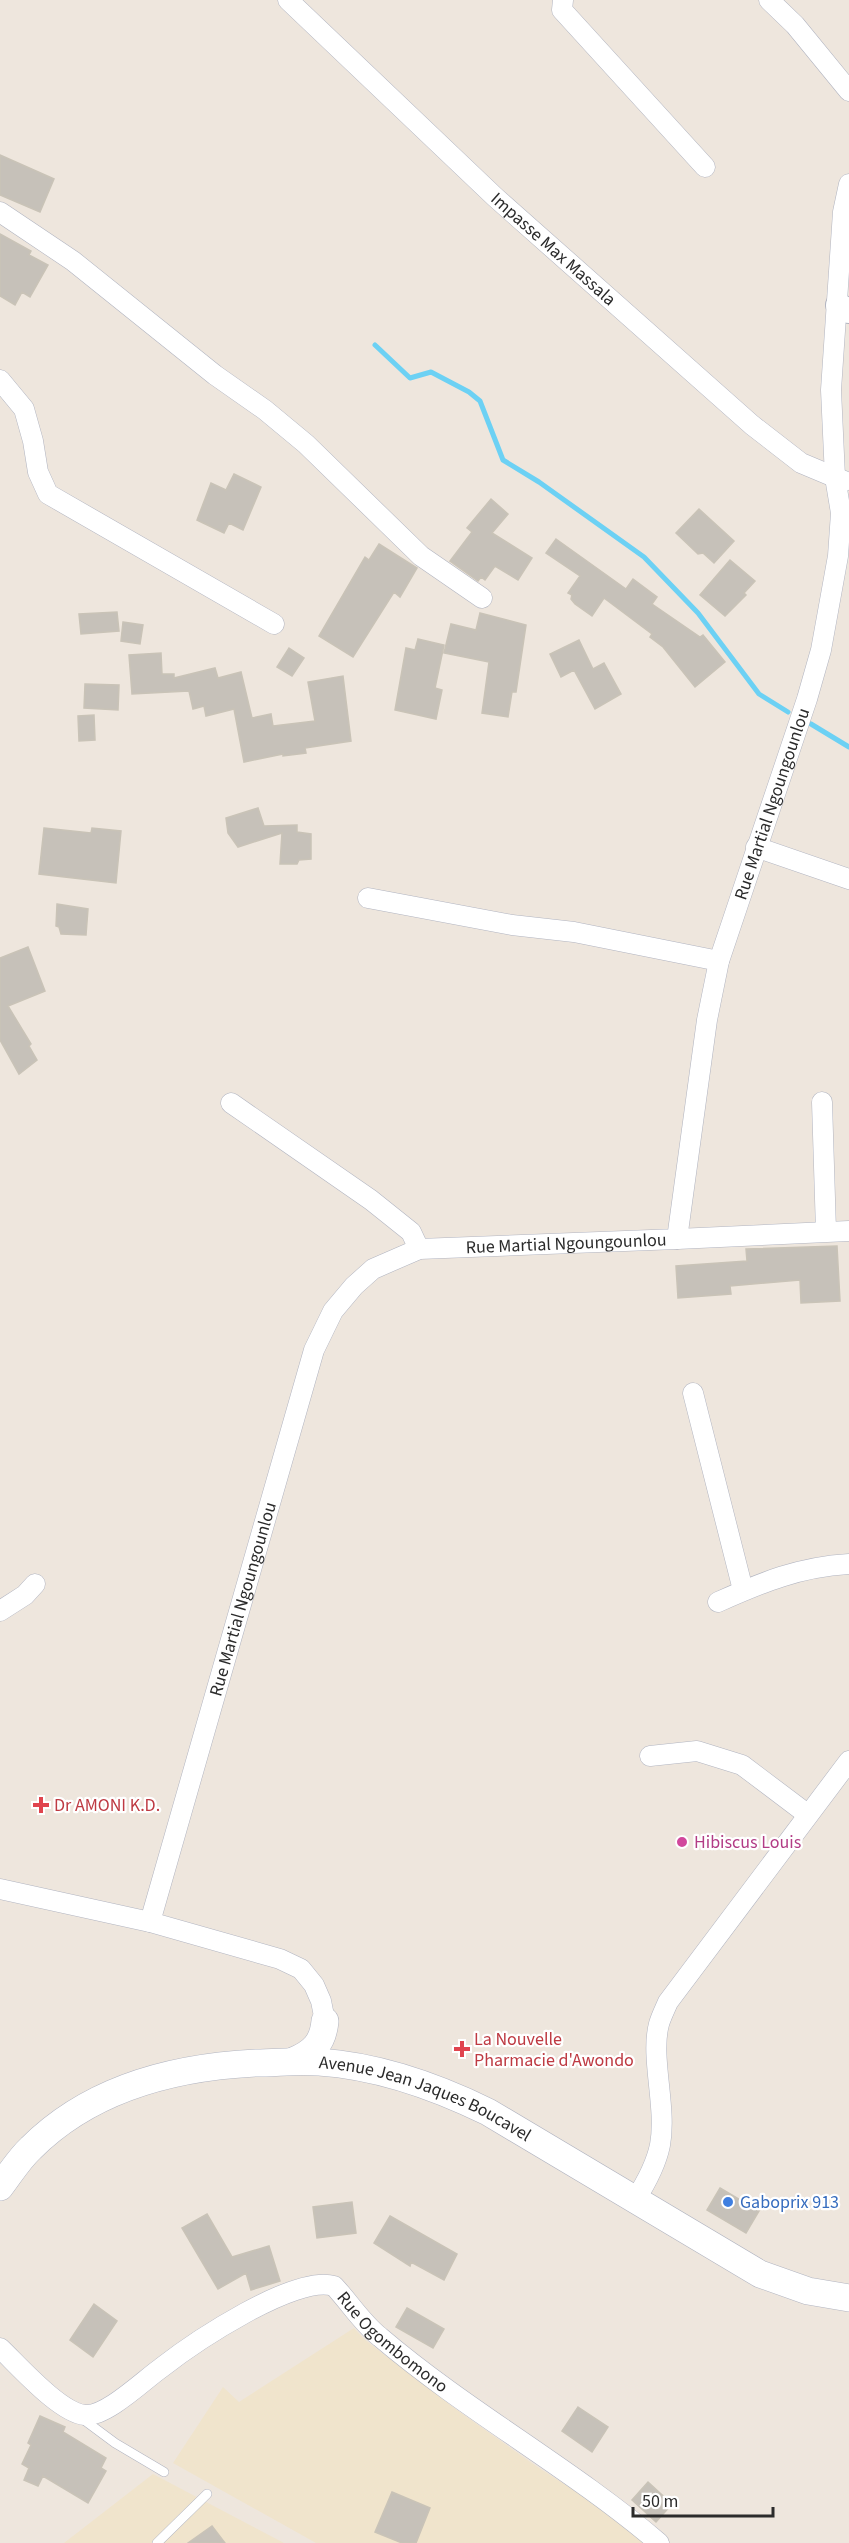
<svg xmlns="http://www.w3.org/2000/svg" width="849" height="2543" font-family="'Source Sans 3',sans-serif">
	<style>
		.education { fill: #f0e4cc }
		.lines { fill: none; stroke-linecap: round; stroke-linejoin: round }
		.stream { stroke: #6cd1f4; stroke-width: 5 }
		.building { fill: #c6c1b9; stroke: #c9c3b7; stroke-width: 1.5 }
		.service-casing { stroke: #b1b4c0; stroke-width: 10 }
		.minor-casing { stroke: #b1b4c0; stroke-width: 21 }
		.tertiary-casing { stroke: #b1b4c0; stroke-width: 26 }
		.secondary-casing { stroke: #b1b4c0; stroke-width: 28 }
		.service { stroke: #fff; stroke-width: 9 }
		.minor { stroke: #fff; stroke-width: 20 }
		.tertiary { stroke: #fff; stroke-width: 24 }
		.secondary { stroke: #fff; stroke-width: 27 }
		.health-dot { fill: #e0444e; stroke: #fff; stroke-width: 2 }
		.hotel-dot { fill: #d1479c; stroke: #fff; stroke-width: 2 }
		.shop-dot { fill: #3f7fe0; stroke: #fff; stroke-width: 2 }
		.labels { text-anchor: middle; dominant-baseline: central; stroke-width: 4.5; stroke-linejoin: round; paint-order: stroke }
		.street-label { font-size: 18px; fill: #2b2b2b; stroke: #fff }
		.health-label { font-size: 18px; fill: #be3a42; stroke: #fff; text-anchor: start }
		.hotel-label { font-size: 18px; fill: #b23c85; stroke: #fff; text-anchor: start }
		.shop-label { font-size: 18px; fill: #366cbe; stroke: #fff; text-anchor: start }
	</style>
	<rect width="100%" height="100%" fill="#eee6dd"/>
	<path class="education" d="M354 2328 364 2339 457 2410 536 2466 594 2503 644 2543H316L173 2463 223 2387 239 2402Z
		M153 2474 284 2543H64Z"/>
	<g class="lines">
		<path class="stream" d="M375 345 410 378 431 372 469 392 480 401 503 460 539 482 644 557 698 613 759 694 788 712
			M811 724 849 747"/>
	</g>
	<path class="building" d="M0 155 54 179 40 212 0 195Z
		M0 234 31 251 29 255 48 265 30 297 22 292 15 305 0 296Z
		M234 474 261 487 243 530 229 523 224 533 197 520 211 483 226 490Z
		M491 499 508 514 492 533 532 558 518 580 495 566 485 580 481 577 478 581 450 561 472 532 467 528Z
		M699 509 734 541 714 563 703 553 698 554 676 533Z
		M556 539 626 589 633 579 657 597 652 604 700 637 703 635 725 662 695 687 663 647 650 637 652 634 604 598 592 616 575 604 571 599 572 595 568 593 580 576 546 553Z
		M379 544 417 568 400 597 394 592 353 657 319 636 365 557 369 560Z
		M730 560 755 581 744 593 746 595 725 616 700 595Z
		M117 612 119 631 81 634 79 614Z
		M480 613 526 625 516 692H512L508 717 482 713 489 662 444 653 451 624 476 630Z
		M123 622 143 625 140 644 121 641Z
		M418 639 444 645 435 688 442 690 436 719 395 710 406 648 415 650Z
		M579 640 593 669 604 663 621 694 595 709 574 670 561 677 550 654Z
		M289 648 304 658 292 676 277 667Z
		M161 653 162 674H174V678L215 668 218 678 241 672 252 718 271 714 273 726 315 721 308 682 343 676 351 741 305 748 306 753 283 756V754L244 762 234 709 206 716 204 706 193 709 189 691 132 694 129 655Z
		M85 684 119 685 118 710 84 708Z
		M94 715 95 740 79 741 78 716Z
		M258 808 264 826 297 825V832L311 834V859L299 860 297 864H280L282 833 238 847 228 833 226 818Z
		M44 828 91 833 92 828 121 831 116 883 39 874Z
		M57 904 88 909 86 935 61 934 59 927 56 926Z
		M28 947 45 991 8 1006 31 1044 29 1046 37 1060 19 1074 0 1040V958Z
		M837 1246 840 1301 801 1303 800 1280 730 1286 731 1294 678 1298 676 1266 747 1261 746 1249Z
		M720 2188 759 2211 746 2233 707 2210Z
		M352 2202 356 2233 317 2238 313 2207Z
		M207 2214 232 2257 269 2246 280 2281 251 2290 246 2273 218 2289 182 2228Z
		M390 2216 457 2254 444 2280 411 2262 410 2266 374 2243Z
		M94 2304 117 2321 93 2357 70 2340Z
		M407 2308 444 2329 433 2348 396 2327Z
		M578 2407 608 2427 592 2452 562 2431Z
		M40 2416 65 2427 63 2432 106 2458 101 2468 106 2471 88 2503 43 2476 38 2486 24 2480 29 2468 22 2464 31 2445 28 2443Z
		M648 2482 672 2504 656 2522 632 2500Z
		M392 2492 430 2508 416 2543H402L375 2532Z
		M212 2526 225 2543H188Z"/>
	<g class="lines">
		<defs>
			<path id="service" d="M80 2417 115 2443 164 2472
				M157 2543 207 2494"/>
			<g id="minor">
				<path id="s1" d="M288 0 495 197 752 425 801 463 844 481"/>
				<path d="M563 0 562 10 705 167"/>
				<path d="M769 0 795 25 849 91"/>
				<path d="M0 212 73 261 215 375 265 410 306 444 421 556 482 598"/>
				<path d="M0 380 24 409 33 441 38 472 48 494 274 624"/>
				<path d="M756 847 849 879"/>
				<path d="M368 898 512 925 574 932 719 961"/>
				<path d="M822 1102 826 1231"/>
				<path d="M231 1103 371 1200 411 1232 419 1249"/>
				<path d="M677 1239 849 1231"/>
				<path d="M693 1393 743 1590"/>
				<path d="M718 1602C763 1582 799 1567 849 1564"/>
				<path d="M0 1611 25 1595 35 1584"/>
				<path d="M650 1756 697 1751 742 1765 807 1814"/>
				<path d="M0 1889 150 1922 280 1959 301 1969 314 1985 321 2001 325 2021"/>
				<path id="s2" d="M150 1922 314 1350 333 1311 354 1286 373 1269 419 1249 677 1239 707 1020 719 961 807 699 821 650 838 556 841 513 835 477 831 390 843 212 849 184"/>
				<path d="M635 2200C646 2183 656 2165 660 2145 667 2107 650 2057 659 2024 661 2017 665 2009 668 2002L849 1761"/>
				<path id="s3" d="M0 2348C18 2365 60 2413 85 2415 106 2417 144 2380 161 2368 193 2343 295 2274 334 2286 350 2303 362 2323 380 2337 468 2412 571 2468 659 2543"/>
			</g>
			<path id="tertiary" d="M838 305 849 311"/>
			<g id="secondary">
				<path d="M293 2061C313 2053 323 2043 325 2021"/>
				<path id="s4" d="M0 2187C10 2174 19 2159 31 2148 91 2088 174 2067 256 2063 277 2063 298 2060 319 2062 379 2066 435 2086 488 2112L760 2274 808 2291 849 2298"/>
			</g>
		</defs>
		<use href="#service" class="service-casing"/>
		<use href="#minor" class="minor-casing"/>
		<use href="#tertiary" class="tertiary-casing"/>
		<use href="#secondary" class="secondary-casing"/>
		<use href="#service" class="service"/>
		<use href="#minor" class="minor"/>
		<use href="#tertiary" class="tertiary"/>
		<use href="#secondary" class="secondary"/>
	</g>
	<g class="health-dot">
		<path d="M38 1796h6v6h6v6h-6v6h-6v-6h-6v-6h6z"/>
		<path d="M459 2040h6v6h6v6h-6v6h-6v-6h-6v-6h6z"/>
	</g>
	<circle class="hotel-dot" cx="682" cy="1842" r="6"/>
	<circle class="shop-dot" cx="728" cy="2202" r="6"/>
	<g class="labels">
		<g class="street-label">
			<text stroke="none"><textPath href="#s1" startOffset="364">Impasse Max Massala</textPath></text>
			<text stroke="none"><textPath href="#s2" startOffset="1452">Rue Martial Ngoungounlou</textPath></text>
			<text stroke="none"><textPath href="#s2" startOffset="894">Rue Martial Ngoungounlou</textPath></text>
			<text stroke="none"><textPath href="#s2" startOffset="336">Rue Martial Ngoungounlou</textPath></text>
			<text stroke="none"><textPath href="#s4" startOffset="472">Avenue Jean Jaques Boucavel</textPath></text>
			<text stroke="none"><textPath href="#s3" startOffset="477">Rue Ogombomono</textPath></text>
		</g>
		<g class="health-label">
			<text x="54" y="1805">Dr AMONI K.D.</text>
			<text x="474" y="2039">La Nouvelle<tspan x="474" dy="21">Pharmacie d'Awondo</tspan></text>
		</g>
		<g class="hotel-label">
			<text x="694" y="1842">Hibiscus Louis</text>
		</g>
		<g class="shop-label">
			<text x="740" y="2202">Gaboprix 913</text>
		</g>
	</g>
	<path d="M633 2507v9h140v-9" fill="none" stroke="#2b2b2b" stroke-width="3"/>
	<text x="642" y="2507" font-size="18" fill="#2b2b2b" stroke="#ffffff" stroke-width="4.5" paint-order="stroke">50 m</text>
</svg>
